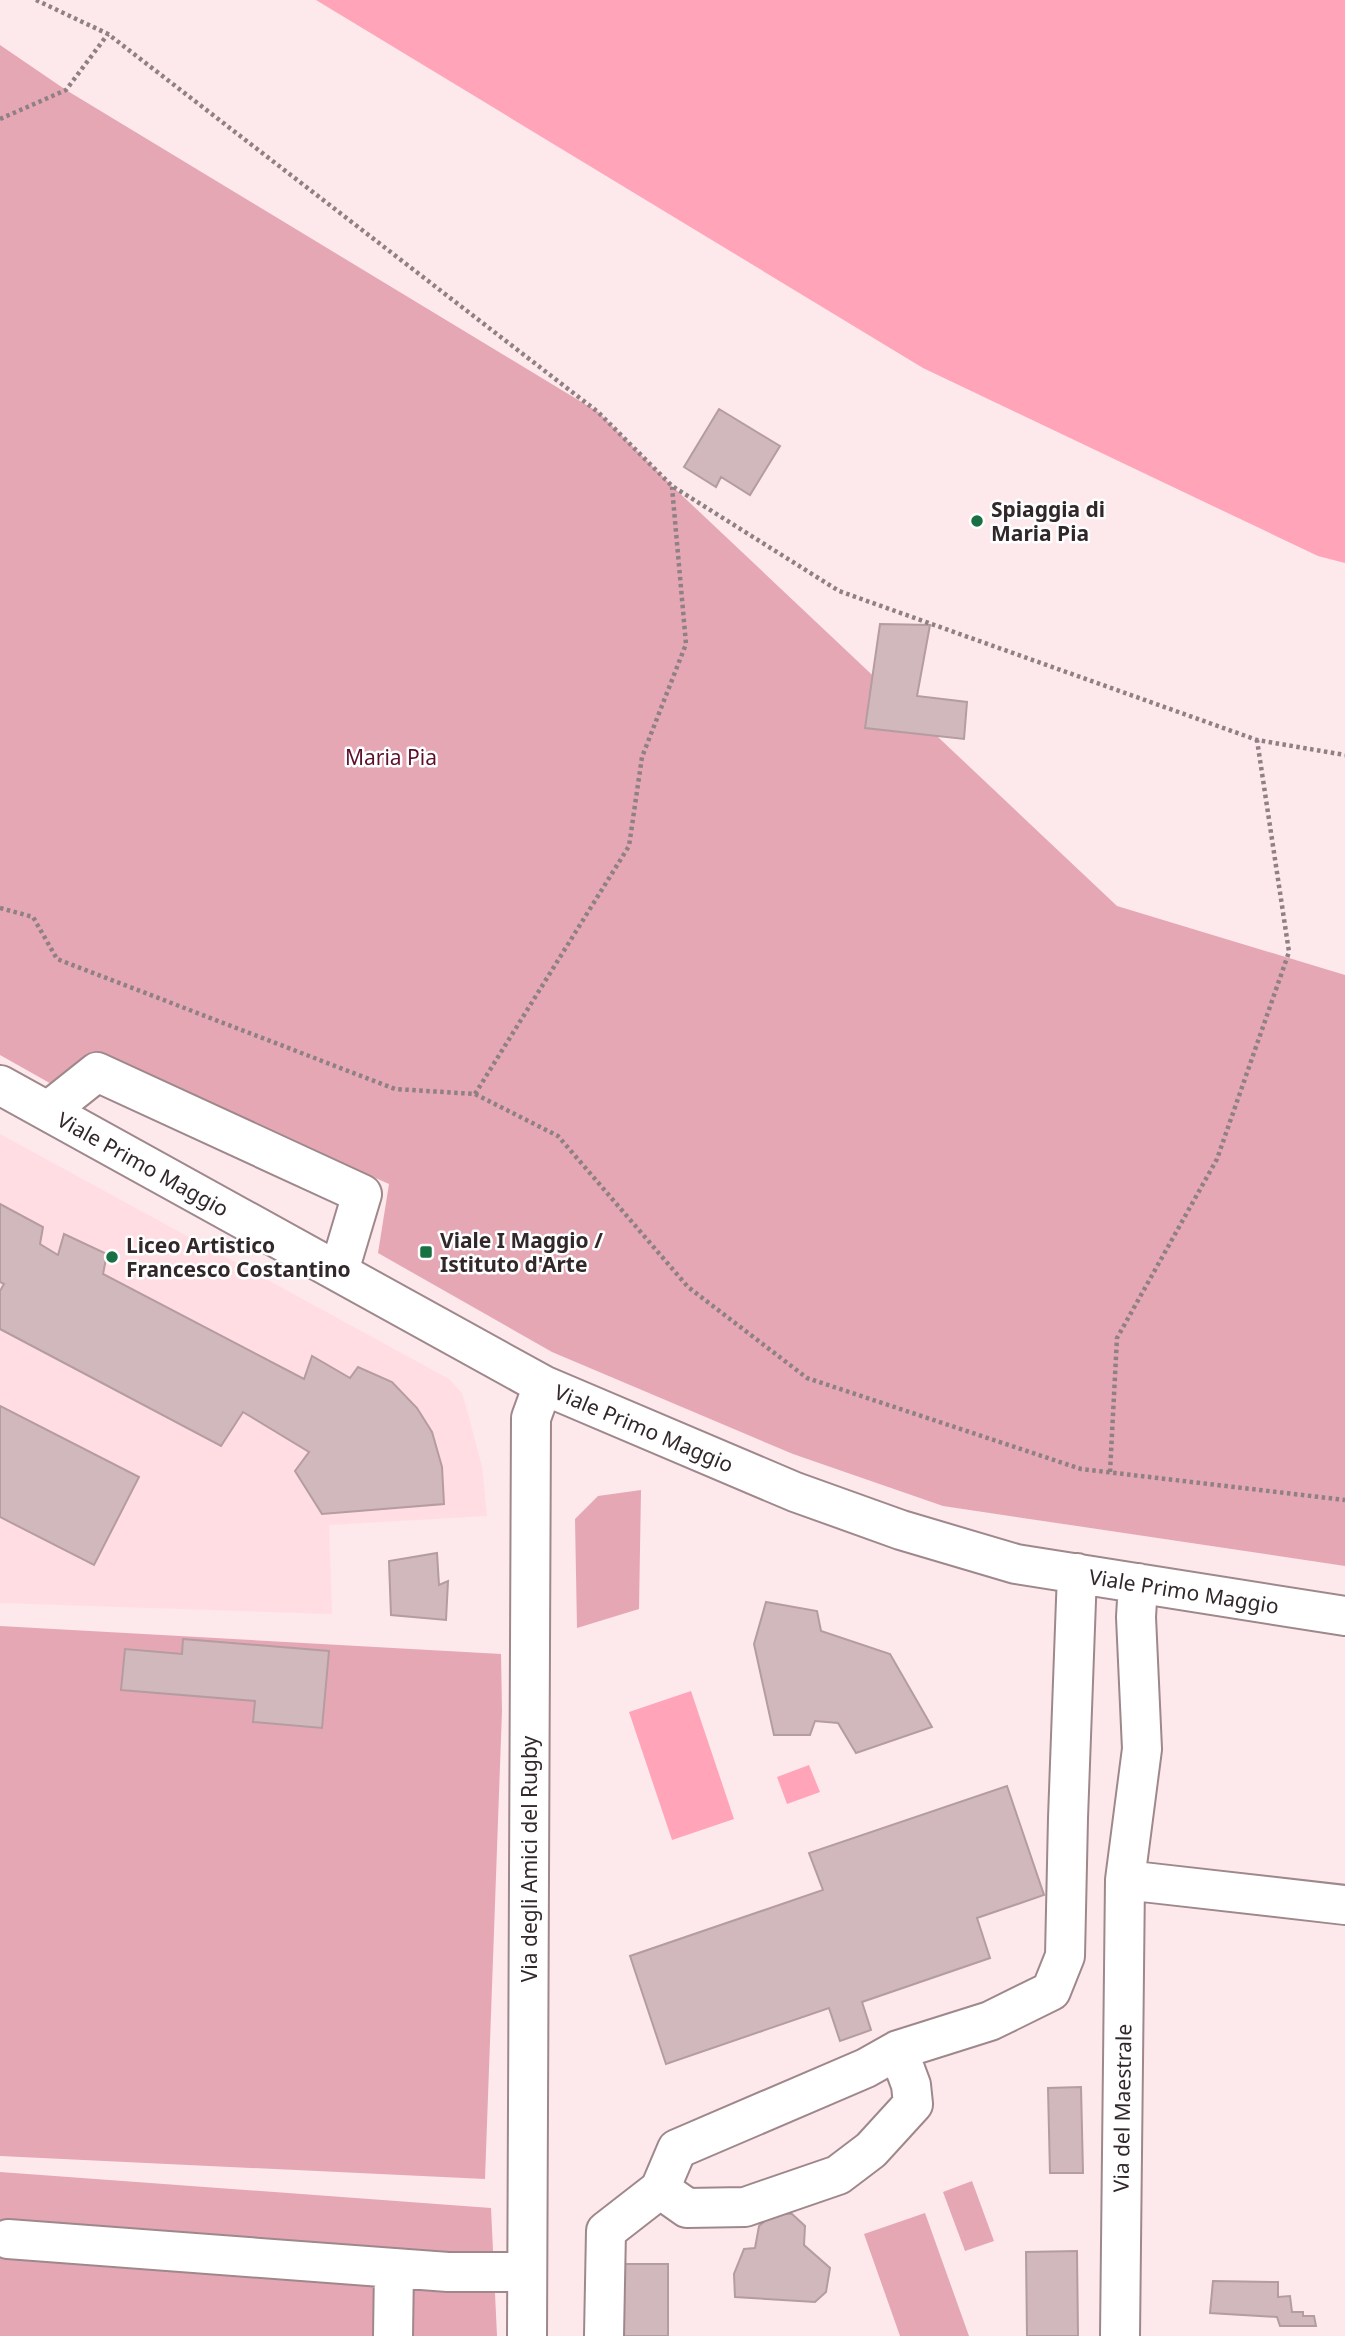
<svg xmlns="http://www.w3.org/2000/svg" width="1345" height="2336" font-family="'Noto Sans',sans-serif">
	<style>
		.built { fill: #ffdde3 }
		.green { fill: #e6a7b4 }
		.water { fill: #ffa4b9 }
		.building { fill: #d1b8bc; stroke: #b49ca0; stroke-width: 2 }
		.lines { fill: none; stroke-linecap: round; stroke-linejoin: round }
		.minor-casing { stroke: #9f888c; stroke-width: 42 }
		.path { stroke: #8f8083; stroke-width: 4.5; stroke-dasharray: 3.5 3.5; stroke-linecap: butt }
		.minor { stroke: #fff; stroke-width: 38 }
		.poi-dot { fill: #197042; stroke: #fff; stroke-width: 2.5 }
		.labels { text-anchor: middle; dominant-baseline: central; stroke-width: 5; stroke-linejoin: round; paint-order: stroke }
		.poi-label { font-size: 21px; font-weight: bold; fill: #32282a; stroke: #fff; text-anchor: start }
		.park-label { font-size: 21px; fill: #5e0f2b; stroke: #fff }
		.street-label { font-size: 21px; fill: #32282a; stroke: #fff }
	</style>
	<rect width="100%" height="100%" fill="#fde8ec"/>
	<path class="built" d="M0 1134 449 1379 462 1393 470 1421 482 1467 487 1516 329 1525 332 1614 0 1603Z"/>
	<path class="green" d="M0 45 66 90 598 412 672 486 1117 906 1345 975V1566L943 1506 793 1454 552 1352 378 1253 389 1184 100 1055 55 1086 0 1055Z
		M641 1490 639 1609 577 1628 575 1519 598 1496Z
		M0 1626 501 1654 502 1711 485 2179 0 2156Z
		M0 2172 491 2208 497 2336H0Z
		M972 2181 994 2241 965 2251 943 2192Z
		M925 2213 969 2336H900L864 2234Z"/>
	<path class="water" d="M316 0H1345V563L1318 556 923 368Z
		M691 1691 734 1819 672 1840 629 1712Z
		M809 1765 820 1792 787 1804 777 1777Z"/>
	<path class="building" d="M719 409 780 446 750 495 721 477 716 487 684 467Z
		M880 624 930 625 917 696 967 702 964 739 865 728Z
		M0 1204 43 1227 40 1244 58 1255 64 1234 107 1254 103 1274 304 1379 312 1356 350 1378 358 1367 392 1382 417 1408 432 1432 442 1467 444 1504 322 1514 295 1471 309 1452 243 1412 221 1446 0 1329V1291L4 1284 0 1282Z
		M0 1406 139 1477 94 1565 0 1517Z
		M437 1553 439 1585 448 1581 446 1620 391 1615 389 1561Z
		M766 1602 817 1611 821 1631 890 1654 932 1727 856 1753 838 1723 815 1721 810 1735H774L754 1644Z
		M183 1639 329 1651 322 1728 253 1722 255 1701 121 1690 125 1649 182 1654Z
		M1007 1786 1044 1895 977 1918 990 1958 862 2002 871 2030 840 2041 829 2008 666 2064 630 1956 823 1890 809 1853Z
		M1081 2087 1083 2173H1050L1048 2088Z
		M774 2213 792 2214 805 2226 804 2245 830 2268 826 2292 815 2302 735 2297 734 2274 744 2249 755 2248 759 2226Z
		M1077 2251 1078 2336H1027L1026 2252Z
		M621 2264H668V2336H621Z
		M1213 2281 1278 2282V2297L1290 2296 1292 2312H1303V2316H1314L1316 2326H1280L1277 2317 1210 2313Z"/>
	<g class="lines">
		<defs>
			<path id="minor" d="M0 1085 543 1385 795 1492 901 1530 1016 1564 1345 1616
				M48 1111 97 1072 362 1194 339 1271
				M1138 1583 1136 1617 1142 1749 1125 1880 1345 1905
				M898 2050 911 2085 913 2104 871 2150 838 2175 745 2207 687 2208 660 2189 677 2149 866 2068 898 2050 990 2021 1051 1991 1065 1956 1068 1818 1077 1573
				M8 2239 448 2272H527
				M393 2336 394 2268
				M527 2336 531 1418 543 1385
				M604 2336 606 2231 660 2189
				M1120 2336 1125 1880"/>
		</defs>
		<use href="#minor" class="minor-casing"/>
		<path class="path" d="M36 0 108 34 598 412 672 486 839 591 1257 740 1345 755
			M0 119 66 90 108 34
			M0 908 33 917 57 959 395 1089 475 1094 558 1136 688 1287 807 1378 1081 1469 1345 1500
			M475 1094 629 846 642 757 686 644 672 487
			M1110 1472 1117 1338 1217 1159 1289 952 1257 740"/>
		<use href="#minor" class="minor"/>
	</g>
	<g class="poi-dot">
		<circle cx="977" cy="521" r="7"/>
		<rect x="419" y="1245" width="14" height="14" rx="3.5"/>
		<circle cx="112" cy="1257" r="7"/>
	</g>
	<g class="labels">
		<g class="poi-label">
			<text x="991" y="509">Spiaggia di<tspan x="991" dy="24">Maria Pia</tspan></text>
			<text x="440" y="1240">Viale I Maggio /<tspan x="440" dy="24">Istituto d'Arte</tspan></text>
			<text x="126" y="1245">Liceo Artistico<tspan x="126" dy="24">Francesco Costantino</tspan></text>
		</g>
		<g class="park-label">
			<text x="391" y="757">Maria Pia</text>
		</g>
		<g class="street-label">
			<text transform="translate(143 1164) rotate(29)">Viale Primo Maggio</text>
			<text transform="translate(644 1428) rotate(23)">Viale Primo Maggio</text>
			<text transform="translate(1184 1591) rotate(9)">Viale Primo Maggio</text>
			<text transform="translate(529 1859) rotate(-90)">Via degli Amici del Rugby</text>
			<text transform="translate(1122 2108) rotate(-89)">Via del Maestrale</text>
		</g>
	</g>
</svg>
